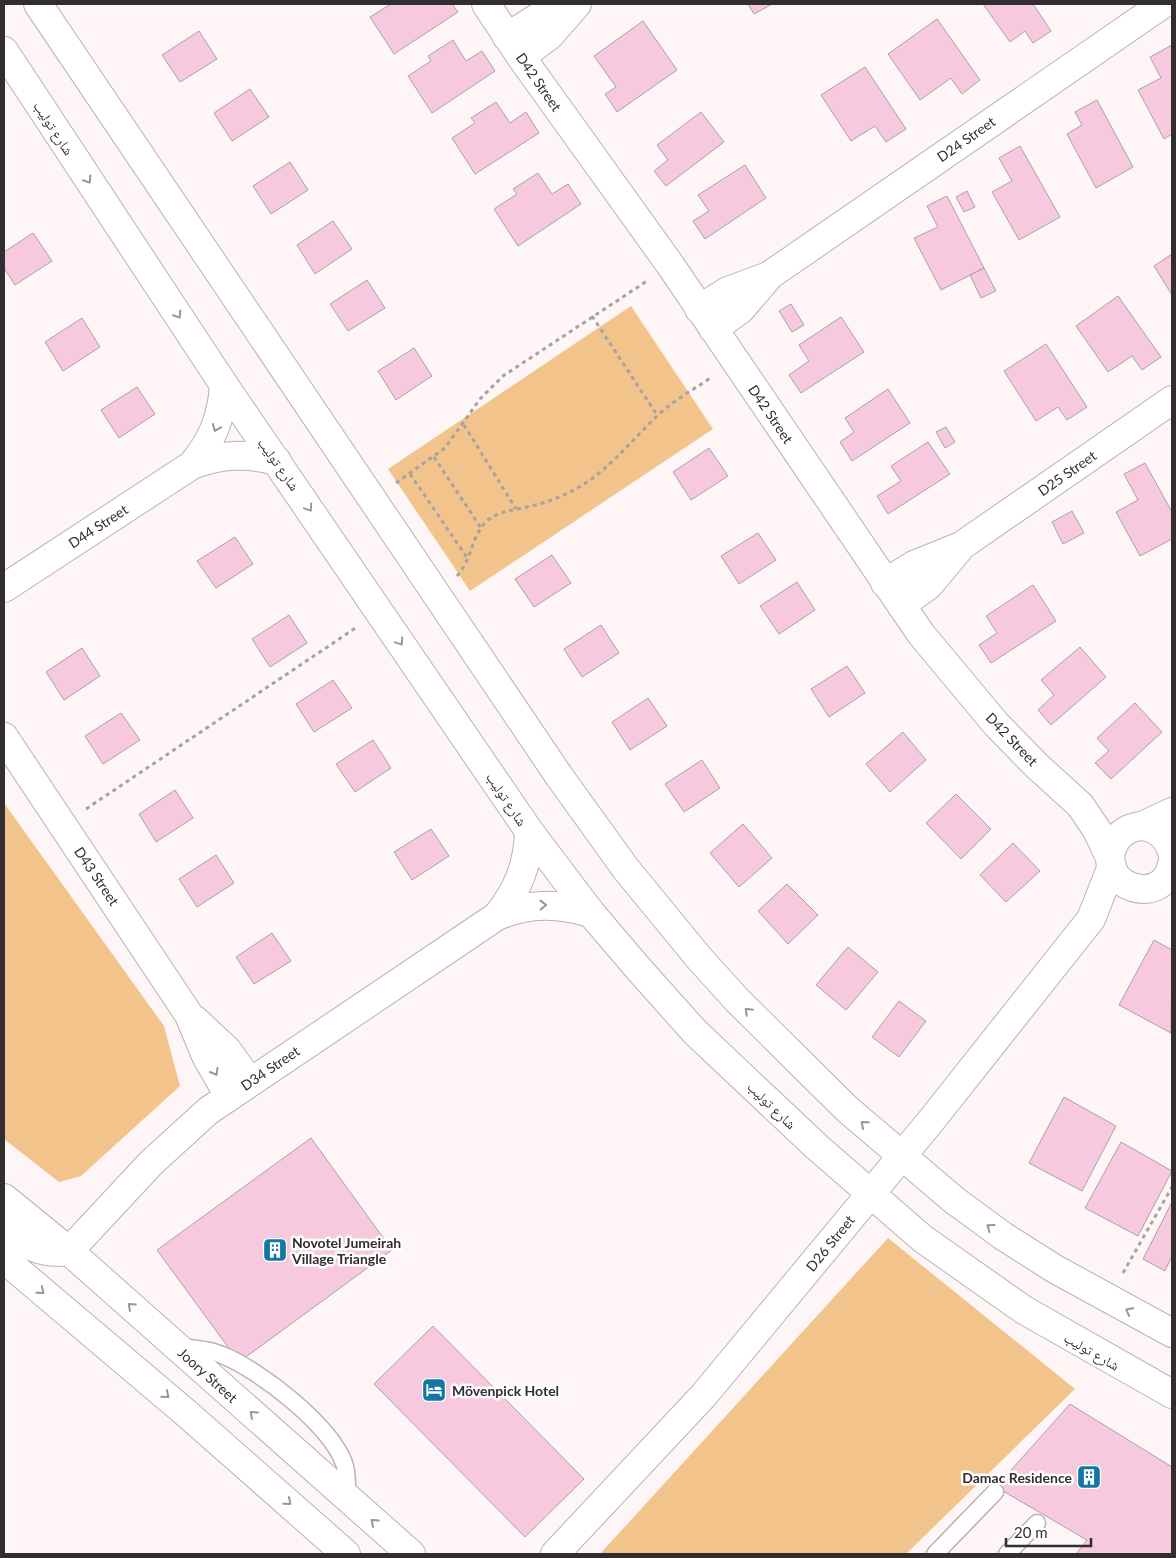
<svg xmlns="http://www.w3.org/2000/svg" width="1176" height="1558" font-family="Lato,'Noto Naskh Arabic',sans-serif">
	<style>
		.green { fill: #f2c48b }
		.building { fill: #f6c9df; stroke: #aba0a6 }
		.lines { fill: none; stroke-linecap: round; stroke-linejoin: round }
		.service-casing { stroke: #bdb0b0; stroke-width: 19 }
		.minor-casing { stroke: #bdb0b0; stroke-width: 30 }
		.tertiary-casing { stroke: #bdb0b0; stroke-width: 30 }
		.path { stroke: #a8a1a2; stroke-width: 3; stroke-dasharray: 4 4; stroke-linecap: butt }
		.service { stroke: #fff; stroke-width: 16 }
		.minor { stroke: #fff; stroke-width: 28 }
		.tertiary { stroke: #fff; stroke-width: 28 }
		.oneway { stroke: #989696 }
		.labels { text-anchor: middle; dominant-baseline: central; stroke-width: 5; stroke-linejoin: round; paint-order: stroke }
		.street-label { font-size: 14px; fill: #322d2e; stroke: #fff }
		.poi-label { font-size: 14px; font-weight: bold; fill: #322d2e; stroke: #fff; text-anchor: start }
	</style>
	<rect width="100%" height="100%" fill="#fef6f6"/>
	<path class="green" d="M631 306 713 429 470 591 388 469Z
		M4 803 164 1026 180 1086 81 1176 59 1182 4 1139Z
		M888 1238 1075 1389 906 1554H600Z"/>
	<path class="building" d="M391 4H452L458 12 394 54 370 17Z
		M748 4H772L754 14Z
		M983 4H1033L1051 31 1033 43 1025 31 1010 42Z
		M937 19 980 80 962 94 951 78 920 100 888 54Z
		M643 21 677 70 617 112 605 94 616 87 594 56Z
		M199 31 217 59 180 82 162 55Z
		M453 40 466 61 482 51 495 71 432 113 408 76 431 61 428 56Z
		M1172 45V134L1164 139 1138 90 1161 78 1150 57Z
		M865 67 906 129 886 142 875 126 851 141 821 95Z
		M250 89 269 117 232 141 214 113Z
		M1097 100 1133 167 1096 188 1067 134 1082 125 1075 112Z
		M496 102 510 123 526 112 539 133 475 174 452 138 475 123 471 118Z
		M701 112 724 142 666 186 654 171 668 160 657 145Z
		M1020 146 1060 217 1019 240 992 192 1012 181 999 158Z
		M290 162 308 190 271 214 253 186Z
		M745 165 766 198 705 239 693 221 709 211 698 195Z
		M538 173 552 194 568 184 581 204 518 246 494 209 517 194 513 189Z
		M967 191 975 207 964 212 956 197Z
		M947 196 984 268 941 290 914 238 938 227 927 206Z
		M333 221 352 249 315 274 297 245Z
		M33 233 52 261 15 285 4 268V252Z
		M1172 254V295L1154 266Z
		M984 268 996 291 981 298 970 275Z
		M367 280 385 308 348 331 330 304Z
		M1118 296 1161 357 1142 370 1132 356 1108 372 1076 326Z
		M791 304 804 325 792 332 779 311Z
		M841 317 864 352 801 393 789 375 809 361 799 345Z
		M82 318 100 347 63 371 45 342Z
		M1046 344 1087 407 1067 420 1058 407 1036 421 1004 371Z
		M414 348 432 376 396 400 378 371Z
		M137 387 155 414 119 438 101 410Z
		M888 389 910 423 852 461 840 442 854 432 845 418Z
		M946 427 955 442 945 448 936 432Z
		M928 442 950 474 888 514 877 496 901 481 891 466Z
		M709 448 728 476 691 500 673 472Z
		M1145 463 1172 512V539L1140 556 1116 512 1138 500 1124 474Z
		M1072 511 1084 533 1063 544 1052 522Z
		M758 533 776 560 739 584 721 556Z
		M235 537 253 564 216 588 197 561Z
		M552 555 571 583 534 607 515 579Z
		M797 582 815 610 779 634 760 606Z
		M1033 585 1056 621 991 663 979 645 997 633 986 616Z
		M289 615 307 643 270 667 252 639Z
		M601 625 619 653 582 677 564 649Z
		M1080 647 1106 677 1051 725 1038 710 1054 695 1041 680Z
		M82 648 100 676 64 700 46 672Z
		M847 666 865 693 829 717 811 689Z
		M333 680 352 708 314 732 296 704Z
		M648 698 667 726 630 750 612 722Z
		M1135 703 1162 732 1111 779 1095 763 1109 751 1097 738Z
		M121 713 140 740 103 764 85 736Z
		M903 732 926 760 890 792 866 764Z
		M373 740 391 768 355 792 336 764Z
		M702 760 720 788 684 812 665 784Z
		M175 790 193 818 156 842 139 814Z
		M956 794 991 829 961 859 926 823Z
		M743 824 772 858 739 887 710 853Z
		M431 829 449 856 412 880 394 852Z
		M1013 843 1040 871 1006 902 980 875Z
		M216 855 234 883 197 907 179 879Z
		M787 884 818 915 788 944 758 911Z
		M272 933 291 961 254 984 236 957Z
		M1154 940 1172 950 1171 1033 1119 1005Z
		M848 947 878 972 846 1010 816 985Z
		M899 1001 926 1021 899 1057 872 1037Z
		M1064 1097 1116 1126 1082 1191 1029 1163Z
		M311 1138 392 1250 239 1362 157 1250Z
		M1121 1142 1172 1171 1138 1236 1085 1208Z
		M1172 1202V1256L1165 1271 1143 1259Z
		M433 1326 584 1479 525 1537 374 1384Z
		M1070 1404 1172 1467V1554H1076L1087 1540 996 1487Z"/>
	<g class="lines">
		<defs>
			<path id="service" d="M181 1347C195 1349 209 1349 222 1355 260 1370 330 1425 344 1463 348 1474 347 1486 347 1498
				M935 1554 995 1492
				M1007 1554 1037 1523"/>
			<path id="minor" d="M486 4 521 57 671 266 921 634 996 724 1037 766 1080 805 1097 830 1110 858
				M507 37 537 18 576 4
				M521 57 550 35 577 4
				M699 309 728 291 766 277
				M713 329 741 309 770 275 1163 4
				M192 465C212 441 222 417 224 385
				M885 583 914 565 961 546 1172 400
				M4 588 192 465C221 454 247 453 277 461
				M901 605 929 585 959 549
				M4 737 189 1015 206 1056 229 1096
				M1142 826 1172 812
				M1172 853C1168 835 1150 821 1132 828 1123 831 1117 837 1113 846 1096 887 1163 909 1172 864
				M497 916C518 890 528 865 529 831
				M195 1020 227 1050 250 1082
				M69 1251 151 1163 208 1111 497 916C529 903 557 903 591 913
				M555 1554 704 1395 930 1122 1091 919 1112 866"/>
			<path id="tertiary" d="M38 4 559 776 626 869 699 958 737 1000 847 1109 954 1200 1003 1236 1055 1269 1172 1333
				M4 51 224 385 529 831 591 913 637 967 695 1032 817 1147 923 1239 1024 1310 1172 1394
				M4 1198 69 1251 411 1554
				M4 1229C25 1245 42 1255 69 1251
				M4 1259 186 1413 346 1554"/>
		</defs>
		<use href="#service" class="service-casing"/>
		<use href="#minor" class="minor-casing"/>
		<use href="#tertiary" class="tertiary-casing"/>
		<path class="path" d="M592 316 657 415
			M464 425 516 509
			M434 457 481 528
			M410 474 468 559
			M396 483 445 448 480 399 503 376 647 281
			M457 576C472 560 471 535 488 520 501 510 516 510 531 506 550 502 568 494 584 484 612 466 632 440 656 417 672 401 693 390 712 377
			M86 809 357 627
			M1123 1273 1172 1187"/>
		<use href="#service" class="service"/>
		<use href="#minor" class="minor"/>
		<use href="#tertiary" class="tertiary"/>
	</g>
	<defs><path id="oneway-chevron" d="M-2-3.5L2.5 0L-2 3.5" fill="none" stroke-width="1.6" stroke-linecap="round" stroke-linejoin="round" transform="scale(1.25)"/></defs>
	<g class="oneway">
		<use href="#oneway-chevron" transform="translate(88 180) rotate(57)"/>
		<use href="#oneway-chevron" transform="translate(178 315) rotate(57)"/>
		<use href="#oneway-chevron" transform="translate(216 428) rotate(112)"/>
		<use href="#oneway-chevron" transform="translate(309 508) rotate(56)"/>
		<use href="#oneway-chevron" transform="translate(400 642) rotate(56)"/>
		<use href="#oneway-chevron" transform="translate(543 905) rotate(-1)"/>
		<use href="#oneway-chevron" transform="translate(748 1011) rotate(-135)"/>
		<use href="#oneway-chevron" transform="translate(215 1072) rotate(60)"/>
		<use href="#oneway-chevron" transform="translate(864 1124) rotate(-139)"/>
		<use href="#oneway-chevron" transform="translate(990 1227) rotate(-144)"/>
		<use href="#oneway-chevron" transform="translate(41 1291) rotate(40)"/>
		<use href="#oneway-chevron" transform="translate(131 1306) rotate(-138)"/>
		<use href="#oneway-chevron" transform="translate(1129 1311) rotate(-153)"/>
		<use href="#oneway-chevron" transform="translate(166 1395) rotate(40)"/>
		<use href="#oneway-chevron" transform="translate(253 1414) rotate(-138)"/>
		<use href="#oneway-chevron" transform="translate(288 1502) rotate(41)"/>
		<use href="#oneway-chevron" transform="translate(374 1522) rotate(-138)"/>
	</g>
	<defs>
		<symbol id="building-square" viewBox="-11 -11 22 22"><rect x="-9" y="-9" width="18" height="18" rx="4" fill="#1277a3" stroke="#fff"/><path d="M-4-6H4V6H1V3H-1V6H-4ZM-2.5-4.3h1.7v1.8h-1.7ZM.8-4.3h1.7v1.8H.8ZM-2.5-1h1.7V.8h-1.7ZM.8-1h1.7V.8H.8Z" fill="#fff"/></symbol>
		<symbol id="hotel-square" viewBox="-11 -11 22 22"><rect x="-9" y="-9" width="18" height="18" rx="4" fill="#1277a3" stroke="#fff"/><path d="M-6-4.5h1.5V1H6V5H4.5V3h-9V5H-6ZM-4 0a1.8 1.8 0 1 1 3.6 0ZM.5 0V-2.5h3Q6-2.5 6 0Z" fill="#fff"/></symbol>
	</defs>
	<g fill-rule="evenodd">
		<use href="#building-square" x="261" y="1236" width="28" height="28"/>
		<use href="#hotel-square" x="420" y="1376" width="28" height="28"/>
		<use href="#building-square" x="1075" y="1463" width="28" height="28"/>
	</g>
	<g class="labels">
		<g class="street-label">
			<text transform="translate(539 82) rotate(55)">D42 Street</text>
			<text transform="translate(54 128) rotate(57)">شارع توليب</text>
			<text transform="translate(966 139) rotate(-35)">D24 Street</text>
			<text transform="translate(771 414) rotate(56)">D42 Street</text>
			<text transform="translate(279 464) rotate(55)">شارع توليب</text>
			<text transform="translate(1067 473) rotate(-35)">D25 Street</text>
			<text transform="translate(98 526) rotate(-33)">D44 Street</text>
			<text transform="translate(1012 739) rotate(46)">D42 Street</text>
			<text transform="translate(507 799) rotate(56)">شارع توليب</text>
			<text transform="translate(97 876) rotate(56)">D43 Street</text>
			<text transform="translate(270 1068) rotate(-34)">D34 Street</text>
			<text transform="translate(772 1105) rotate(44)">شارع توليب</text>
			<text transform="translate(830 1243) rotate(-51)">D26 Street</text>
			<text transform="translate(1092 1351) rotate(30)">شارع توليب</text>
			<text transform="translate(208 1375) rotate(42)">Joory Street</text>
		</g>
		<g class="poi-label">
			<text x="292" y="1242">Novotel Jumeirah<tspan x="292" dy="16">Village Triangle</tspan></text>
			<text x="452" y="1390">Mövenpick Hotel</text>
			<text x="1072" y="1477" text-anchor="end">Damac Residence</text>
		</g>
	</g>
	<rect width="1176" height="1558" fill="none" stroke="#322d2e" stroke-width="10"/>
	<path d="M1006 1538v8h85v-8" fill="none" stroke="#322d2e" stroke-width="2.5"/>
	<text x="1014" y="1538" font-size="15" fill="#322d2e" stroke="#ffffff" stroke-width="4" paint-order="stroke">20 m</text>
</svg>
